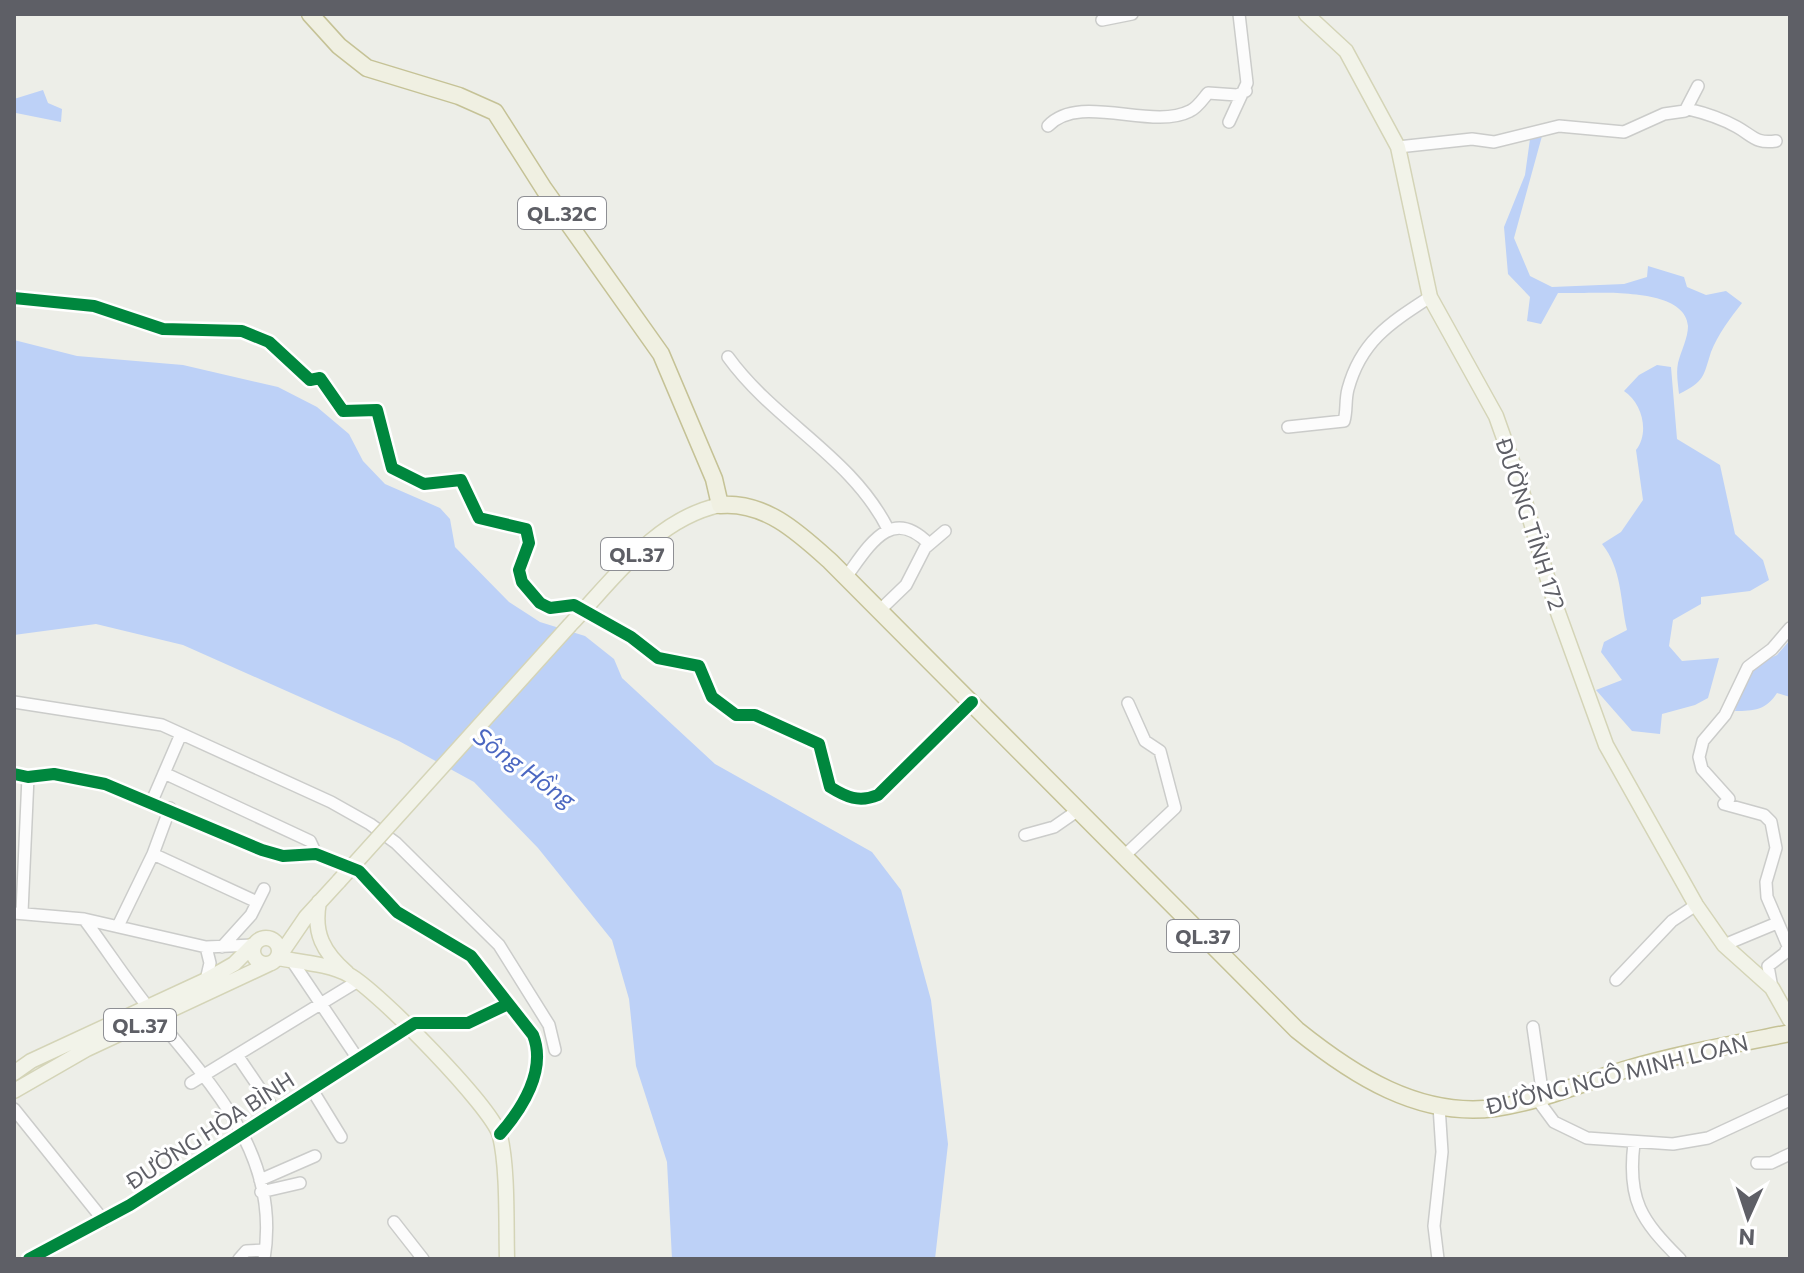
<svg xmlns="http://www.w3.org/2000/svg" width="1804" height="1273" font-family="Commissioner,sans-serif">
	<style>
		.water { fill: #bdd1f7 }
		.lines { fill: none; stroke-linecap: round; stroke-linejoin: round }
		.minor-casing { stroke: #cbccca; stroke-width: 14 }
		.major-casing { stroke: #d4d4b7; stroke-width: 17 }
		.highway-casing { stroke: #c5c296; stroke-width: 19 }
		.minor { stroke: #fcfcfc; stroke-width: 11 }
		.major { stroke: #f2f3e9; stroke-width: 14 }
		.highway { stroke: #f0f0e2; stroke-width: 16 }
		.major-bridge-casing { stroke: #d4d4b7; stroke-width: 17; stroke-linecap: butt }
		.major-bridge { stroke: #f2f3e9; stroke-width: 14 }
		.cycleway-casing { stroke: #fff; stroke-width: 17 }
		.cycleway { stroke: #00873e; stroke-width: 12 }
		.labels { text-anchor: middle; dominant-baseline: central; stroke-width: 6; stroke-linejoin: round; paint-order: stroke }
		.shield { fill: #fff; stroke: #8e8f94; stroke-width: 2 }
		.shield-label { font-size: 20px; font-weight: bold; fill: #5e5f66 }
		.street-label { font-size: 22px; fill: #5e5f66; stroke: #fff }
		.water-label { font-size: 24px; font-style: italic; fill: #4b67c1; stroke: #fff }
	</style>
	<rect width="100%" height="100%" fill="#edeee8"/>
	<path class="water" d="M43 90 48 103 62 109 61 122 16 113 14 118V99Z
		M1542 136 1514 238 1530 276 1552 287 1624 284 1647 277 1648 266 1684 277 1687 287 1706 295 1726 291 1742 303C1731 317 1718 334 1711 352 1703 377 1705 381 1679 394 1678 384 1676 373 1678 363 1681 351 1688 338 1688 326 1685 284 1589 294 1558 293L1541 324 1527 321 1530 297 1508 274 1504 227 1525 175 1530 139Z
		M14 340 77 356 183 365 278 387 317 407 349 434 363 461 385 484 440 508 450 519 455 547 509 602 540 622 585 636 614 659 622 678 715 764 872 852 901 890 931 1000 948 1144 935 1259H672L667 1162 636 1066 629 999 612 940 538 848 474 782 399 741 183 645 96 624 14 635Z
		M1657 365 1671 367 1677 439 1720 465 1735 534 1763 560 1769 580 1750 591 1701 597V604L1673 620 1669 646 1682 661 1719 658 1708 698 1695 705 1662 714 1660 734 1632 731 1596 690 1622 680 1601 652 1604 642 1627 630C1620 599 1622 569 1602 544L1621 532 1643 500 1636 450C1650 432 1642 403 1624 391L1639 375Z
		M1790 640V697L1777 693C1766 710 1754 711 1735 711L1741 689 1754 665 1777 655Z"/>
	<g class="lines">
		<defs>
			<path id="minor" d="M1102 20 1132 14
				M1688 109C1705 113 1721 118 1737 127 1753 136 1756 144 1776 141
				M1229 122 1247 83 1239 14
				M1048 126C1080 92 1151 131 1190 111 1197 108 1203 99 1208 93L1237 95 1246 91
				M1398 147 1472 139 1494 142 1559 126 1624 132 1664 114 1685 111 1698 86
				M14 298 94 306 163 329 242 331 269 342 310 380 320 378 343 411 377 410 392 468 424 484 461 480 479 518 526 529 529 543 519 570 522 582 540 603 550 608 574 605 631 637 658 658 699 666 712 697 736 715H755L819 744 830 787C846 797 859 803 878 795L972 702
				M728 357C775 422 851 456 888 529
				M1288 427 1344 421C1347 411 1345 400 1348 389 1361 341 1390 323 1430 297
				M846 577C869 546 891 505 929 544
				M879 611 906 585 925 548 945 531
				M14 702 162 725 331 802 370 824 396 843 499 945 549 1025 555 1050
				M164 773 310 841 316 854
				M14 774 28 777 54 774 105 784 262 850 283 856 316 854 359 871 397 912 471 956 533 1035C547 1070 522 1109 500 1134
				M1729 799 1702 769 1699 757 1703 741 1725 715 1748 667 1772 649 1790 628
				M152 801 181 734
				M1724 804 1764 815 1771 822 1776 848 1766 882 1767 897 1788 946 1785 953 1768 966 1772 988
				M1025 835 1054 827 1077 811
				M153 854 257 902
				M1123 857 1175 808 1160 751 1145 741 1128 703
				M22 912 28 777
				M14 913 84 919 206 947 253 945
				M84 919C108 951 130 986 156 1017 215 1089 281 1158 264 1259
				M118 926 153 854 170 808
				M1724 945 1777 923
				M206 947 210 963 206 980
				M222 947 251 915 264 889
				M292 961 358 1059
				M1616 980 1672 921 1696 905
				M1533 1027 1543 1097
				M237 1055 275 1111
				M191 1083 358 981
				M311 1088 341 1137
				M1537 1099 1554 1122 1587 1138 1673 1144 1708 1138 1790 1100
				M14 1109 104 1221
				M1634 1143C1627 1200 1641 1220 1680 1259
				M1757 1163H1771L1790 1154
				M260 1180 315 1156
				M261 1192 300 1183
				M394 1222 423 1259
				M29 1259 130 1205 415 1023H468L508 1004
				M239 1259 246 1251 265 1250
				M1438 1259 1434 1226 1442 1152 1439 1106"/>
			<path id="major" d="M1306 14 1346 51 1398 147 1430 297 1496 416 1518 478 1556 607 1606 745 1696 905 1724 945 1772 988 1790 1020
				M570 625C613 580 655 519 720 505
				M339 881 306 917 278 958C299 962 330 964 349 975 377 990 493 1108 500 1136 508 1168 506 1225 507 1259
				M319 902C313 933 323 952 347 973
				M253 951a13 13 0 1 1 26 0a13 13 0 1 1-26 0Z
				M14 1073 31 1061 206 980 234 964 253 945
				M14 1091 87 1049 269 964"/>
			<path id="highway" d="M310 14 339 46 367 68 459 96 495 112 544 189 661 354 714 479 720 505C765 501 799 533 830 561L1297 1030C1353 1075 1419 1118 1495 1108 1539 1102 1581 1083 1624 1070 1678 1054 1735 1044 1790 1033"/>
		</defs>
		<use href="#minor" class="minor-casing"/>
		<use href="#major" class="major-casing"/>
		<use href="#highway" class="highway-casing"/>
		<use href="#minor" class="minor"/>
		<use href="#major" class="major"/>
		<use href="#highway" class="highway"/>
		<defs>
			<path id="major-bridge" d="M339 881 570 625"/>
		</defs>
		<use href="#major-bridge" class="major-bridge-casing"/>
		<use href="#major-bridge" class="major-bridge"/>
		<defs>
			<path id="cycleway" d="M14 298 94 306 163 329 242 331 269 342 310 380 320 378 343 411 377 410 392 468 424 484 461 480 479 518 526 529 529 543 519 570 522 582 540 603 550 608 574 605 631 637 658 658 699 666 712 697 736 715H755L819 744 830 787C846 797 859 803 878 795L972 702
				M14 774 28 777 54 774 105 784 262 850 283 856 316 854 359 871 397 912 471 956 533 1035C547 1070 522 1109 500 1134
				M29 1259 130 1205 415 1023H468L508 1004"/>
		</defs>
		<use href="#cycleway" class="cycleway-casing"/>
		<use href="#cycleway" class="cycleway"/>
	</g>
	<g class="labels">
		<g class="shield">
			<rect x="518" y="197" width="88" height="32" rx="6"/>
			<rect x="601" y="538" width="72" height="32" rx="6"/>
			<rect x="1167" y="920" width="72" height="32" rx="6"/>
			<rect x="104" y="1009" width="72" height="32" rx="6"/>
		</g>
		<g class="shield-label">
			<text x="562" y="213">QL.32C</text>
			<text x="637" y="554">QL.37</text>
			<text x="1203" y="936">QL.37</text>
			<text x="140" y="1025">QL.37</text>
		</g>
		<g class="street-label">
			<text transform="translate(1531 524) rotate(72)">ĐƯỜNG TỈNH 172</text>
			<text transform="translate(1617 1074) rotate(-14)">ĐƯỜNG NGÔ MINH LOAN</text>
			<text transform="translate(210 1130) rotate(-33)">ĐƯỜNG HÒA BÌNH</text>
		</g>
		<g class="water-label">
			<text transform="translate(525 767) rotate(36)">Sông Hồng</text>
		</g>
	</g>
	<rect width="1804" height="1273" fill="none" stroke="#5e5f66" stroke-width="32"/>
	<g transform="translate(1748 1217) rotate(183)" stroke="#ffffff" stroke-width="6" paint-order="stroke">
	<path d="M0-6L14 30L0 20L-14 30Z" fill="#5e5f66"/>
	<text y="-12" font-size="22" font-weight="bold" text-anchor="middle" fill="#5e5f66">N</text>
	</g>
</svg>
